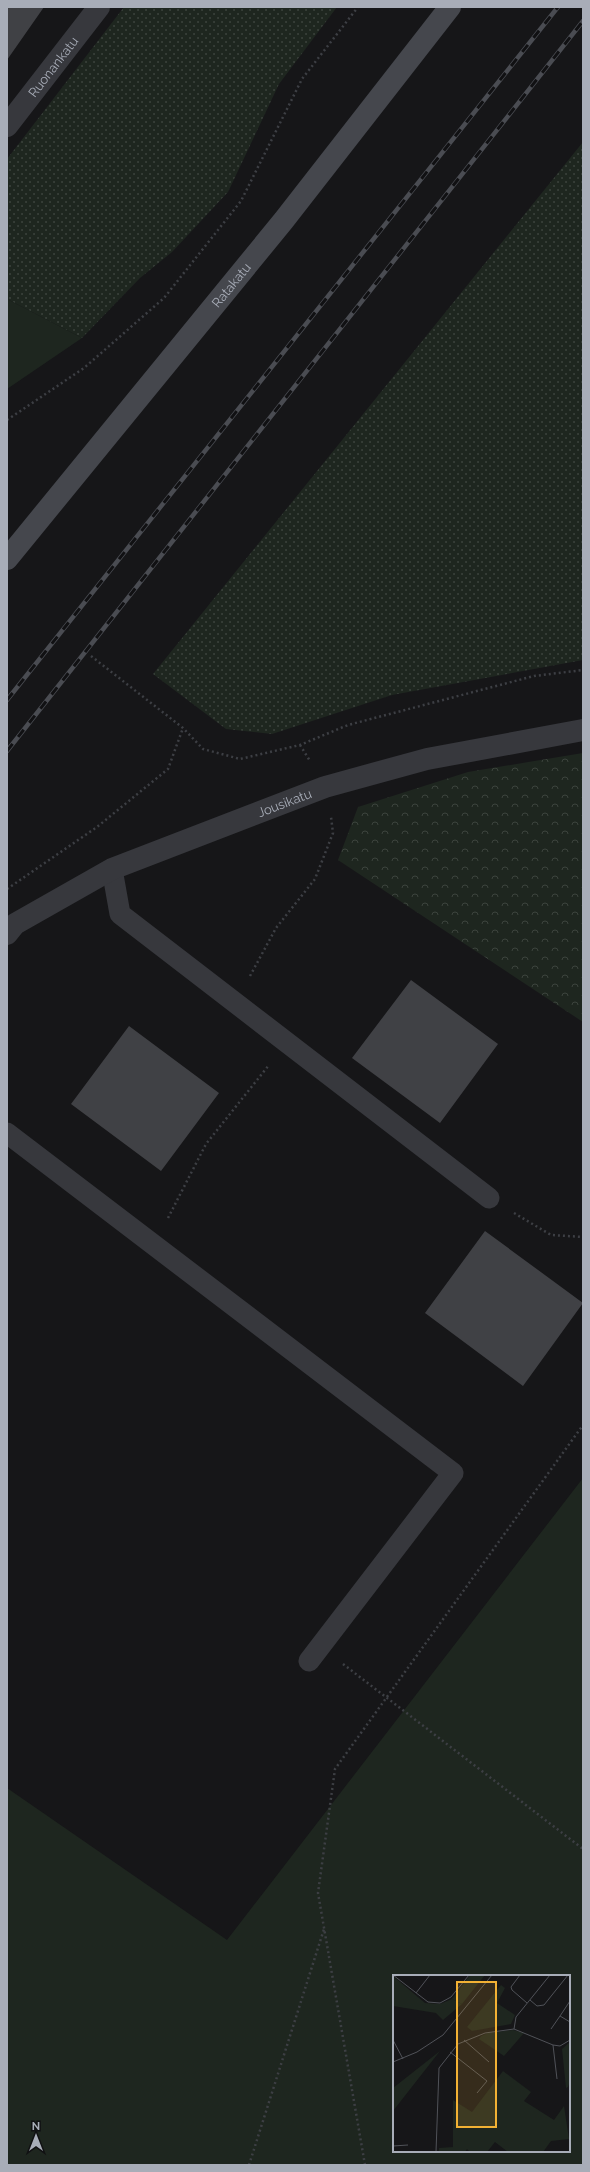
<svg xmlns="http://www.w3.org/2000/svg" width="590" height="2172" font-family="Raleway,sans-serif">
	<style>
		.grass { fill: url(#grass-dots) }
		.forest { fill: url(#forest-crowns) }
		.green { fill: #1e261f; fill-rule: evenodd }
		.building { fill: #404145 }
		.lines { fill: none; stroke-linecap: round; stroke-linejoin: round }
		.path { stroke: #3d3f44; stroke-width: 2.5; stroke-dasharray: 2 3; stroke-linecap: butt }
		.service { stroke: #37383d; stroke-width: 21 }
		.minor { stroke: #37383d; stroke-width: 22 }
		.secondary { stroke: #45474d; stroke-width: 22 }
		.rail-casing { stroke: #4a4c52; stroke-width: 4.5 }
		.rail { stroke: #111113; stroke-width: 3; stroke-dasharray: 9; stroke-linecap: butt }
		.labels { text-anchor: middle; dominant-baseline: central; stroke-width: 3.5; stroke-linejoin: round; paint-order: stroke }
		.street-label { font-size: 13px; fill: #a8adb8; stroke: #111113 }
		.inset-road { fill: none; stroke: #505258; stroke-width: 1 }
		.view { fill: #f2b134; fill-opacity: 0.15; stroke: #f2b134; stroke-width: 2 }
		.inset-edge { fill: none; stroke: #a8adb8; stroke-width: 2 }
	</style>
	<defs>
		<pattern id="grass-dots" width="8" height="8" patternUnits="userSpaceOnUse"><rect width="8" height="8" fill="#1e261f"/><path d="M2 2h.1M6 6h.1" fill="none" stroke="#3c433d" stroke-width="1.8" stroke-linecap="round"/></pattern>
		<pattern id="forest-crowns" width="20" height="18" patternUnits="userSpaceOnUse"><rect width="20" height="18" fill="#1e261f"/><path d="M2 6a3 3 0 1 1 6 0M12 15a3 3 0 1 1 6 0" fill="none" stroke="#3c433d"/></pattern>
	</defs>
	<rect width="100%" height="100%" fill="#161618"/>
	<path class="grass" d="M124 7H337L279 84 228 192 172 252 140 278 82 338 7 299V159Z
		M583 142V660L392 695 272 734 226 729 153 674Z"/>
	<path class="forest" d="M583 753V1022L338 860 358 807 468 772Z"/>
	<path class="green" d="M7 299 82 338 7 389Z
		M583 1478V2165H7V1788L227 1940ZM394 1976H569V2151H394Z"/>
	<path class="building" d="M7 7H44L7 60Z
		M411 980 498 1044 440 1123 352 1058Z
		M129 1026 219 1093 161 1171 71 1104Z
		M485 1231 583 1303 523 1386 425 1313Z"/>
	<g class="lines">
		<path class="path" d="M7 420 84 368 164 298 241 201 302 79 358 7
			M91 656 183 728 203 749 240 759 300 745 348 725 534 676 583 670
			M300 745 310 761
			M7 889 97 827 168 769 183 728
			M250 976 276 928 315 879 333 833 331 817
			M514 1213 551 1235 583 1237
			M168 1218 206 1144 269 1065
			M343 1664 583 1849
			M249 2165 324 1929
			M365 2165 318 1893 335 1769 583 1425"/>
		<path class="service" d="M112 869 120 914 489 1198
			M7 1133 453 1473 309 1661"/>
		<g class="minor">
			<path id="s1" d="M7 126 99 7"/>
			<path id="s2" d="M7 934 15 924 112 869 325 787 427 759 583 730"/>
		</g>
		<path class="secondary" id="s3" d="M7 559 284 220 450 7"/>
		<defs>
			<path id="rail" d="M7 700 558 7
				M7 751 583 21"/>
		</defs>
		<use href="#rail" class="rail-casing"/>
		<use href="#rail" class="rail"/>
	</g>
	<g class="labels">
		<g class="street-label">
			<text stroke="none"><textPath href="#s1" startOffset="75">Ruonankatu</textPath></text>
			<text stroke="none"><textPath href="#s3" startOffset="354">Ratakatu</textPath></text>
			<text stroke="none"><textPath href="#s2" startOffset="309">Jousikatu</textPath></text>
		</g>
	</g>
	<g transform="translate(393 1975)">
		<rect width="177" height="177" fill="#161618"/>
		<path d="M77 0H92L69 29 59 24ZM108 10 112 13 104 28 122 40 118 49 79 56 74 52ZM177 67V106L175 112 173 113 169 74Z" fill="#1e261f"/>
		<path d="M120 55 131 58 111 81 86 64 88 61 95 58ZM47 76 0 136V113Z" fill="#1e261f"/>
		<path d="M0 1 32 28 47 29 59 24 69 29 50 45 43 38 0 31ZM110 96 138 117 131 126 161 145 171 131 176 164 158 166 150 177H115L102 167 94 177H77L74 174 72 177H46V173L60 172V125L79 137Z" fill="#1e261f"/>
		<path class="inset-road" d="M0 0 35 27 47 28 58 22 76 0M127 0 118 12 119 15 134 28M23 18 37 0M137 25 144 31 151 30 175 0M177 26 167 41 177 47M121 54 123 42 157 0M158 54 167 41M0 65 10 84M71 65 96 87M160 70 164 104M57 77 94 106 84 118M0 87 24 77 50 60 99 0M0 171 15 170M43 177 46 93 65 69 92 58 121 54 160 70 167 71 177 65"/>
		<path class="view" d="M64 7H103V152H64Z"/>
		<rect width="177" height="177" class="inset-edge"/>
	</g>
	<rect width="590" height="2172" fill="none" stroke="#a8adb8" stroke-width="16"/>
	<g transform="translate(36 2136)" stroke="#111113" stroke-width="3" paint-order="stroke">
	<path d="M0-3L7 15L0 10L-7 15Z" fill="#a8adb8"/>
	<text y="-6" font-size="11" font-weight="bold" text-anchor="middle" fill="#a8adb8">N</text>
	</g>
</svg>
